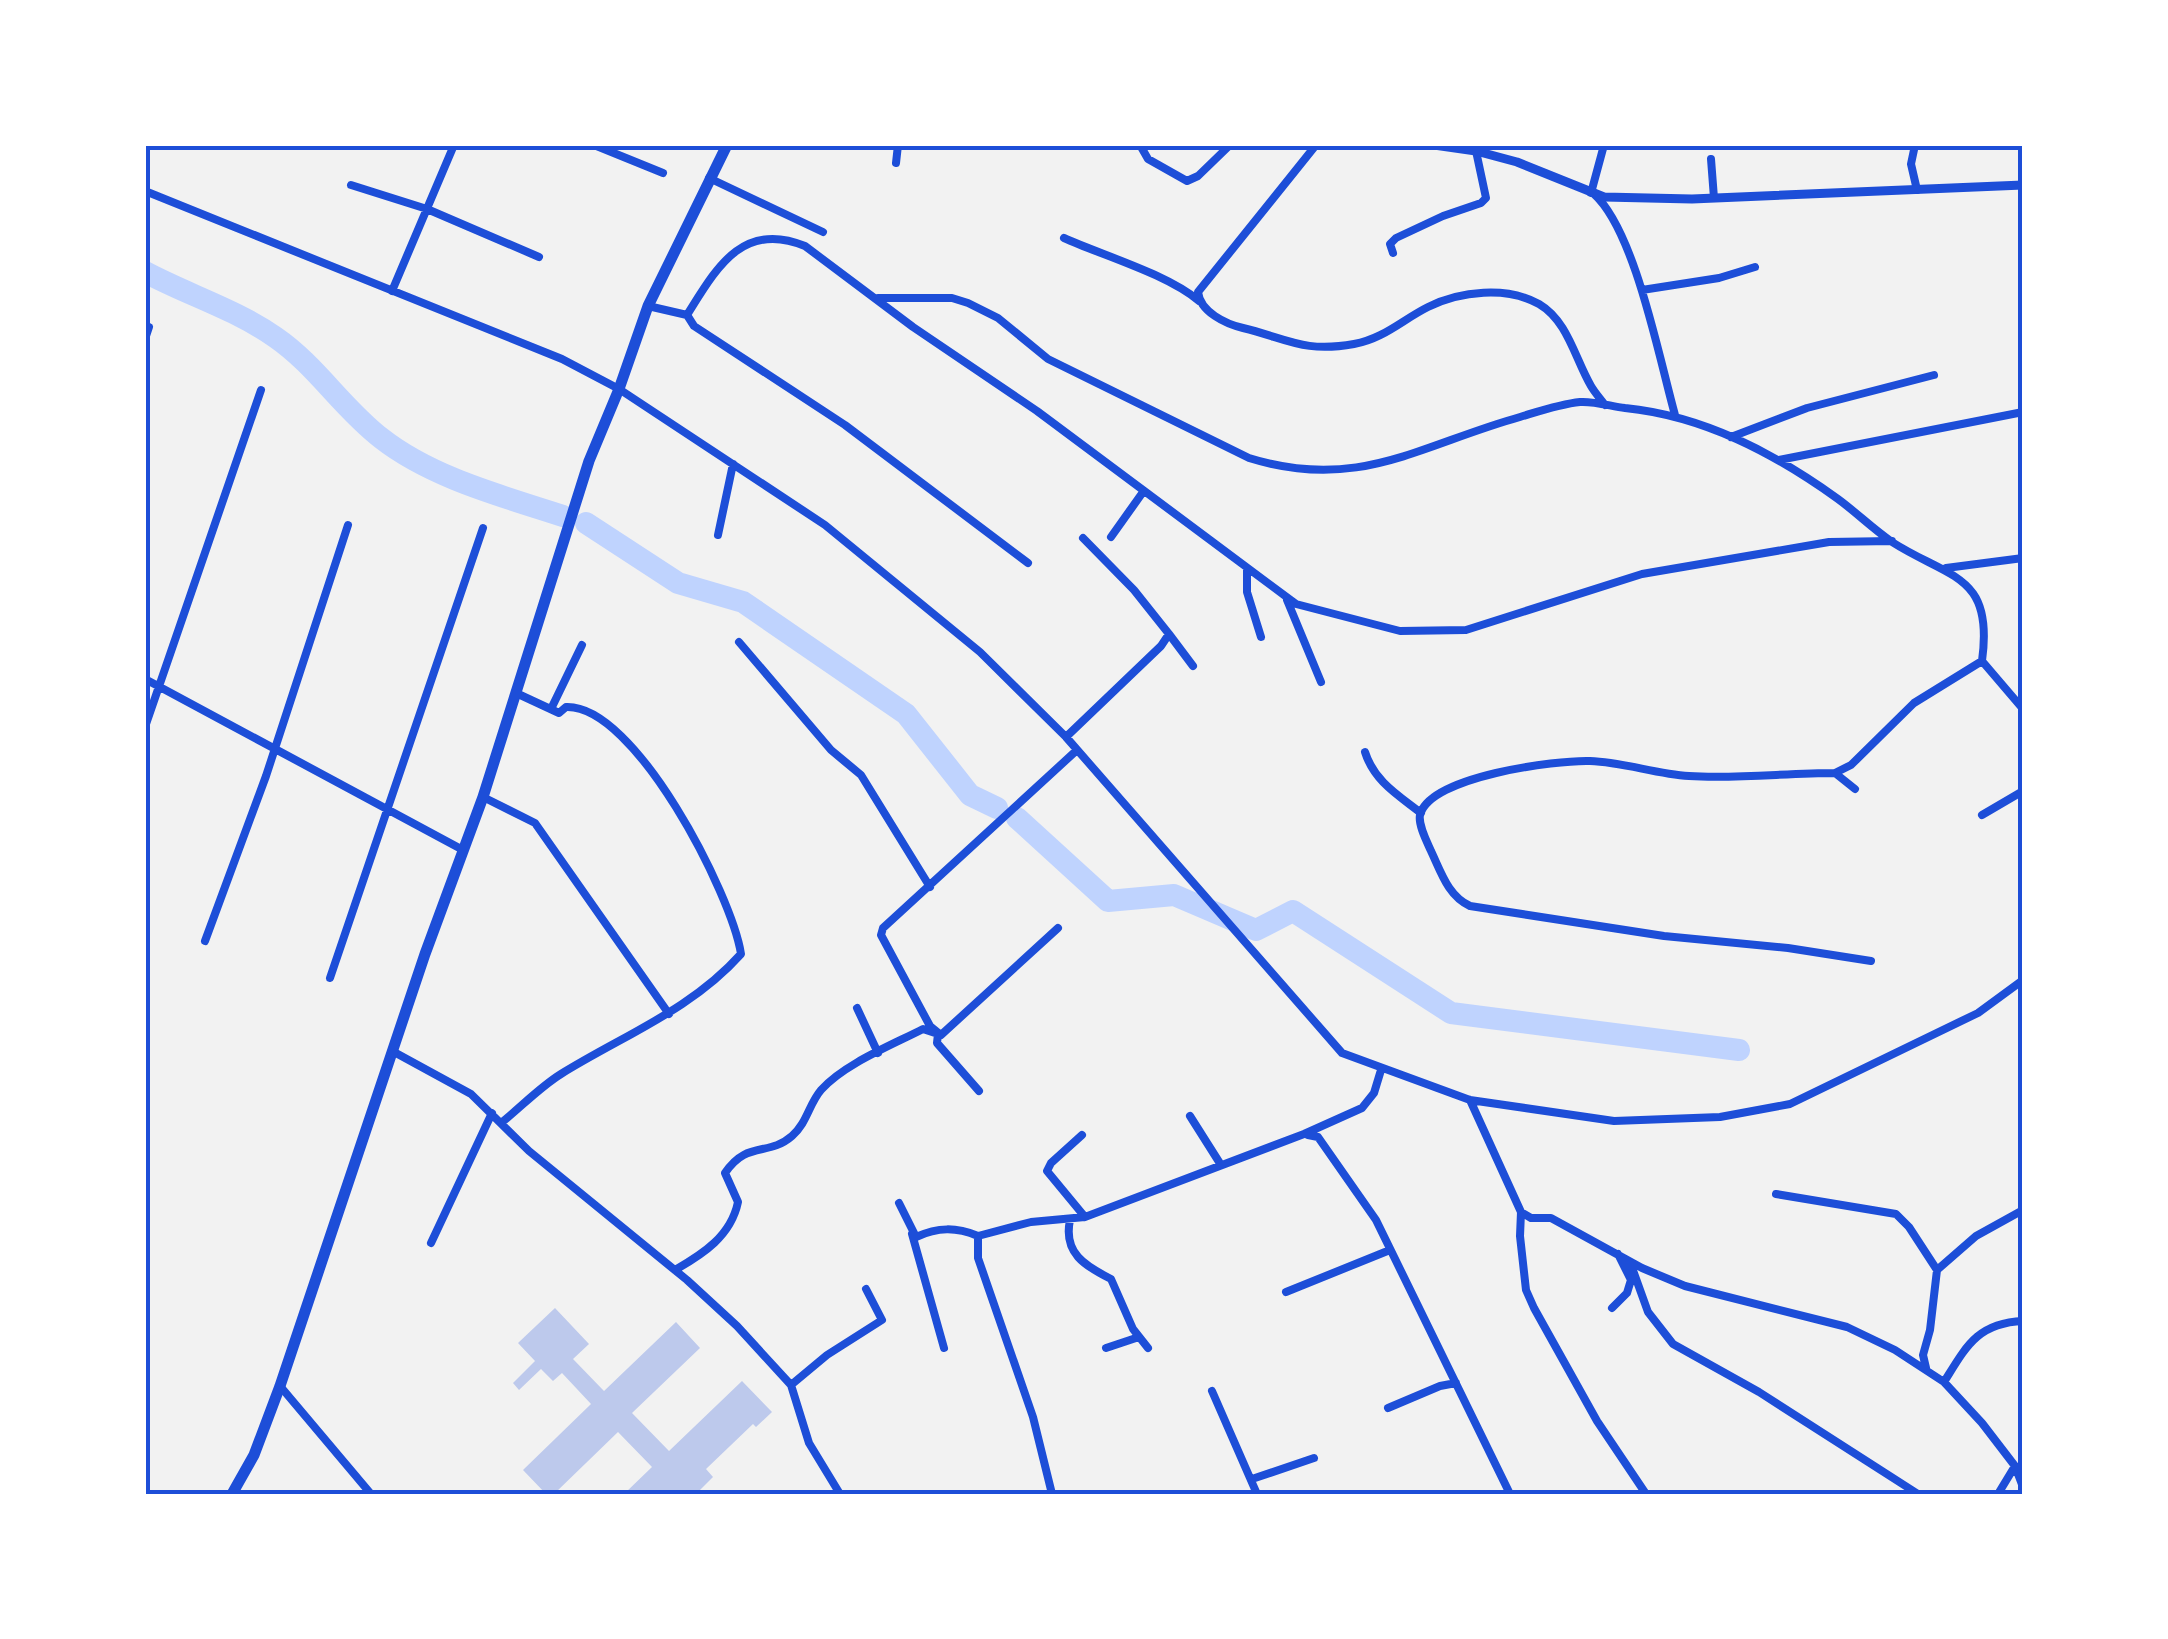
<svg xmlns="http://www.w3.org/2000/svg" width="2168" height="1639" font-family="'Golos Text',sans-serif">
	<style>
		.lines { fill: none; stroke-linecap: round; stroke-linejoin: round }
		.river { stroke: #bfd3fe; stroke-width: 22 }
		.building { fill: #bdc9ec }
		.minor { stroke: #1d4ed8; stroke-width: 8 }
		.tertiary { stroke: #1d4ed8; stroke-width: 9 }
		.primary { stroke: #1d4ed8; stroke-width: 11 }
		.neatline { fill: none; stroke: #1d4ed8; stroke-width: 4 }
	</style>
	<rect width="100%" height="100%" fill="#f2f2f2"/>
	<g class="lines">
		<path class="river" d="M145 272C188 295 235 309 275 337 316 365 342 408 381 438 432 478 502 496 563 516
			M586 523 678 583 743 602 906 714 970 795 997 808
			M1017 818 1108 901 1174 895 1256 930 1293 911 1451 1013 1739 1050"/>
	</g>
	<path class="building" d="M555 1308 589 1344 573 1359 604 1391 676 1322 700 1348 632 1413 669 1451 742 1381 772 1412 756 1427 753 1424 706 1469 713 1477 696 1494 685 1490 682 1494H624L652 1467 618 1432 554 1494H546L523 1470 591 1404 562 1373 553 1381 541 1369 519 1390 513 1383 535 1361 518 1343Z"/>
	<g class="lines">
		<path class="minor" d="M594 145 663 173
			M1140 145 1148 159 1187 181 1198 176 1230 145
			M1316 145 1198 292C1200 312 1226 324 1243 328 1288 339 1304 353 1354 344 1383 339 1402 320 1428 307 1460 291 1507 286 1539 304 1568 321 1575 359 1591 386 1595 393 1600 398 1605 405
			M1915 145 1911 164 1917 190
			M1711 159 1714 198
			M896 163 898 145
			M709 178 823 232
			M351 185 427 209 539 257
			M145 191 562 359 619 389 825 525 980 652 1066 737 1342 1053 1470 1100 1614 1121 1720 1117 1790 1104 1978 1013 2023 980
			M1591 193 1604 145
			M1594 194C1635 231 1659 358 1675 415
			M1064 238C1104 256 1167 274 1199 301
			M1393 253 1390 244 1396 238 1443 216 1481 203 1486 198 1476 151
			M1642 290 1719 278 1755 267
			M392 291 454 145
			M878 298H952L968 303 998 318 1048 359 1249 458C1358 492 1420 445 1520 417 1540 411 1560 404 1580 402 1594 401 1610 406 1625 408 1704 416 1774 453 1838 499 1857 513 1873 529 1892 542 1950 579 1994 574 1982 661L1914 703 1851 765 1835 773C1786 773 1737 779 1689 776 1655 774 1624 762 1590 761 1556 760 1430 776 1420 815 1418 825 1427 842 1431 851 1441 872 1448 896 1470 906L1664 936 1788 948 1871 961
			M648 306 687 315 694 326 845 425 1028 563
			M687 315C716 269 742 220 805 246L913 327 1037 411 1296 604 1400 631 1466 630 1642 574 1829 542 1892 541
			M145 339 149 327
			M1731 437 1807 408 1934 375
			M1779 460 2023 412
			M718 535 733 464
			M1111 537 1143 492
			M1247 568V592L1261 637
			M1946 568 2023 558
			M1287 600 1321 682
			M1169 634 1193 666
			M739 642 831 750 861 775 930 887
			M1982 661 2023 709
			M145 679 463 850
			M551 709 582 645
			M145 727 261 390
			M1066 737 1161 646 1169 634 1134 590 1083 538
			M1365 752C1374 781 1398 795 1421 813
			M1835 773 1855 789
			M483 797 535 823 669 1014
			M1982 815 2023 791
			M1058 928 941 1035 930 1026 881 935 883 928 1077 750
			M205 941 266 776 348 525
			M330 978 483 528
			M857 1008 878 1053
			M394 1052 471 1094 529 1151 687 1280 737 1326 791 1385 809 1443 840 1494
			M1470 1100 1521 1212 1520 1236 1526 1290 1534 1308 1597 1421 1646 1494
			M1190 1116 1221 1165
			M501 1123C521 1107 540 1087 561 1074 624 1035 691 1010 741 954 732 895 635 704 566 707L559 713 516 693
			M1082 1135 1051 1163 1047 1171 1085 1217
			M1308 1135 1318 1137 1376 1220 1510 1494
			M1776 1194 1896 1214 1909 1227 1937 1270
			M899 1203 916 1237C938 1227 956 1227 978 1236V1258L1033 1417 1052 1494
			M1521 1212 1531 1218H1551L1642 1268 1685 1286 1847 1327 1895 1350 1944 1382 1982 1423 2015 1466 2023 1487
			M1070 1220C1063 1253 1085 1266 1111 1279L1133 1329 1148 1348
			M912 1234 944 1348
			M978 1236 1031 1222 1085 1217 1304 1134 1362 1108 1374 1093 1381 1070
			M431 1243 492 1113
			M1630 1262 1648 1312 1673 1344 1759 1392 1918 1494
			M675 1270C703 1254 731 1236 738 1202L725 1173C747 1140 768 1157 792 1136 807 1123 809 1104 821 1090 844 1064 892 1045 923 1029L938 1034 937 1043 979 1091
			M1286 1292 1390 1250
			M1612 1308 1627 1293 1631 1280 1618 1254
			M1106 1348 1139 1337
			M1926 1368 1923 1355 1930 1330 1937 1270 1976 1236 2023 1210
			M1944 1382C1966 1347 1977 1323 2023 1321
			M791 1385 827 1355 882 1320 866 1289
			M280 1386 371 1494
			M1212 1391 1257 1494
			M1388 1408 1440 1386 1456 1383
			M1252 1479 1314 1458
			M1998 1494 2015 1466"/>
		<path class="tertiary" d="M1434 145 1476 151 1517 162 1604 197 1692 199 2023 185"/>
		<path class="primary" d="M232 1494 254 1455 280 1386 425 954 483 797 589 461 619 389 648 306 727 145"/>
	</g>
	<rect width="2168" height="1639" fill="none" stroke="#ffffff" stroke-width="295"/>
	<rect x="148" y="148" width="1872" height="1344" class="neatline"/>
</svg>
